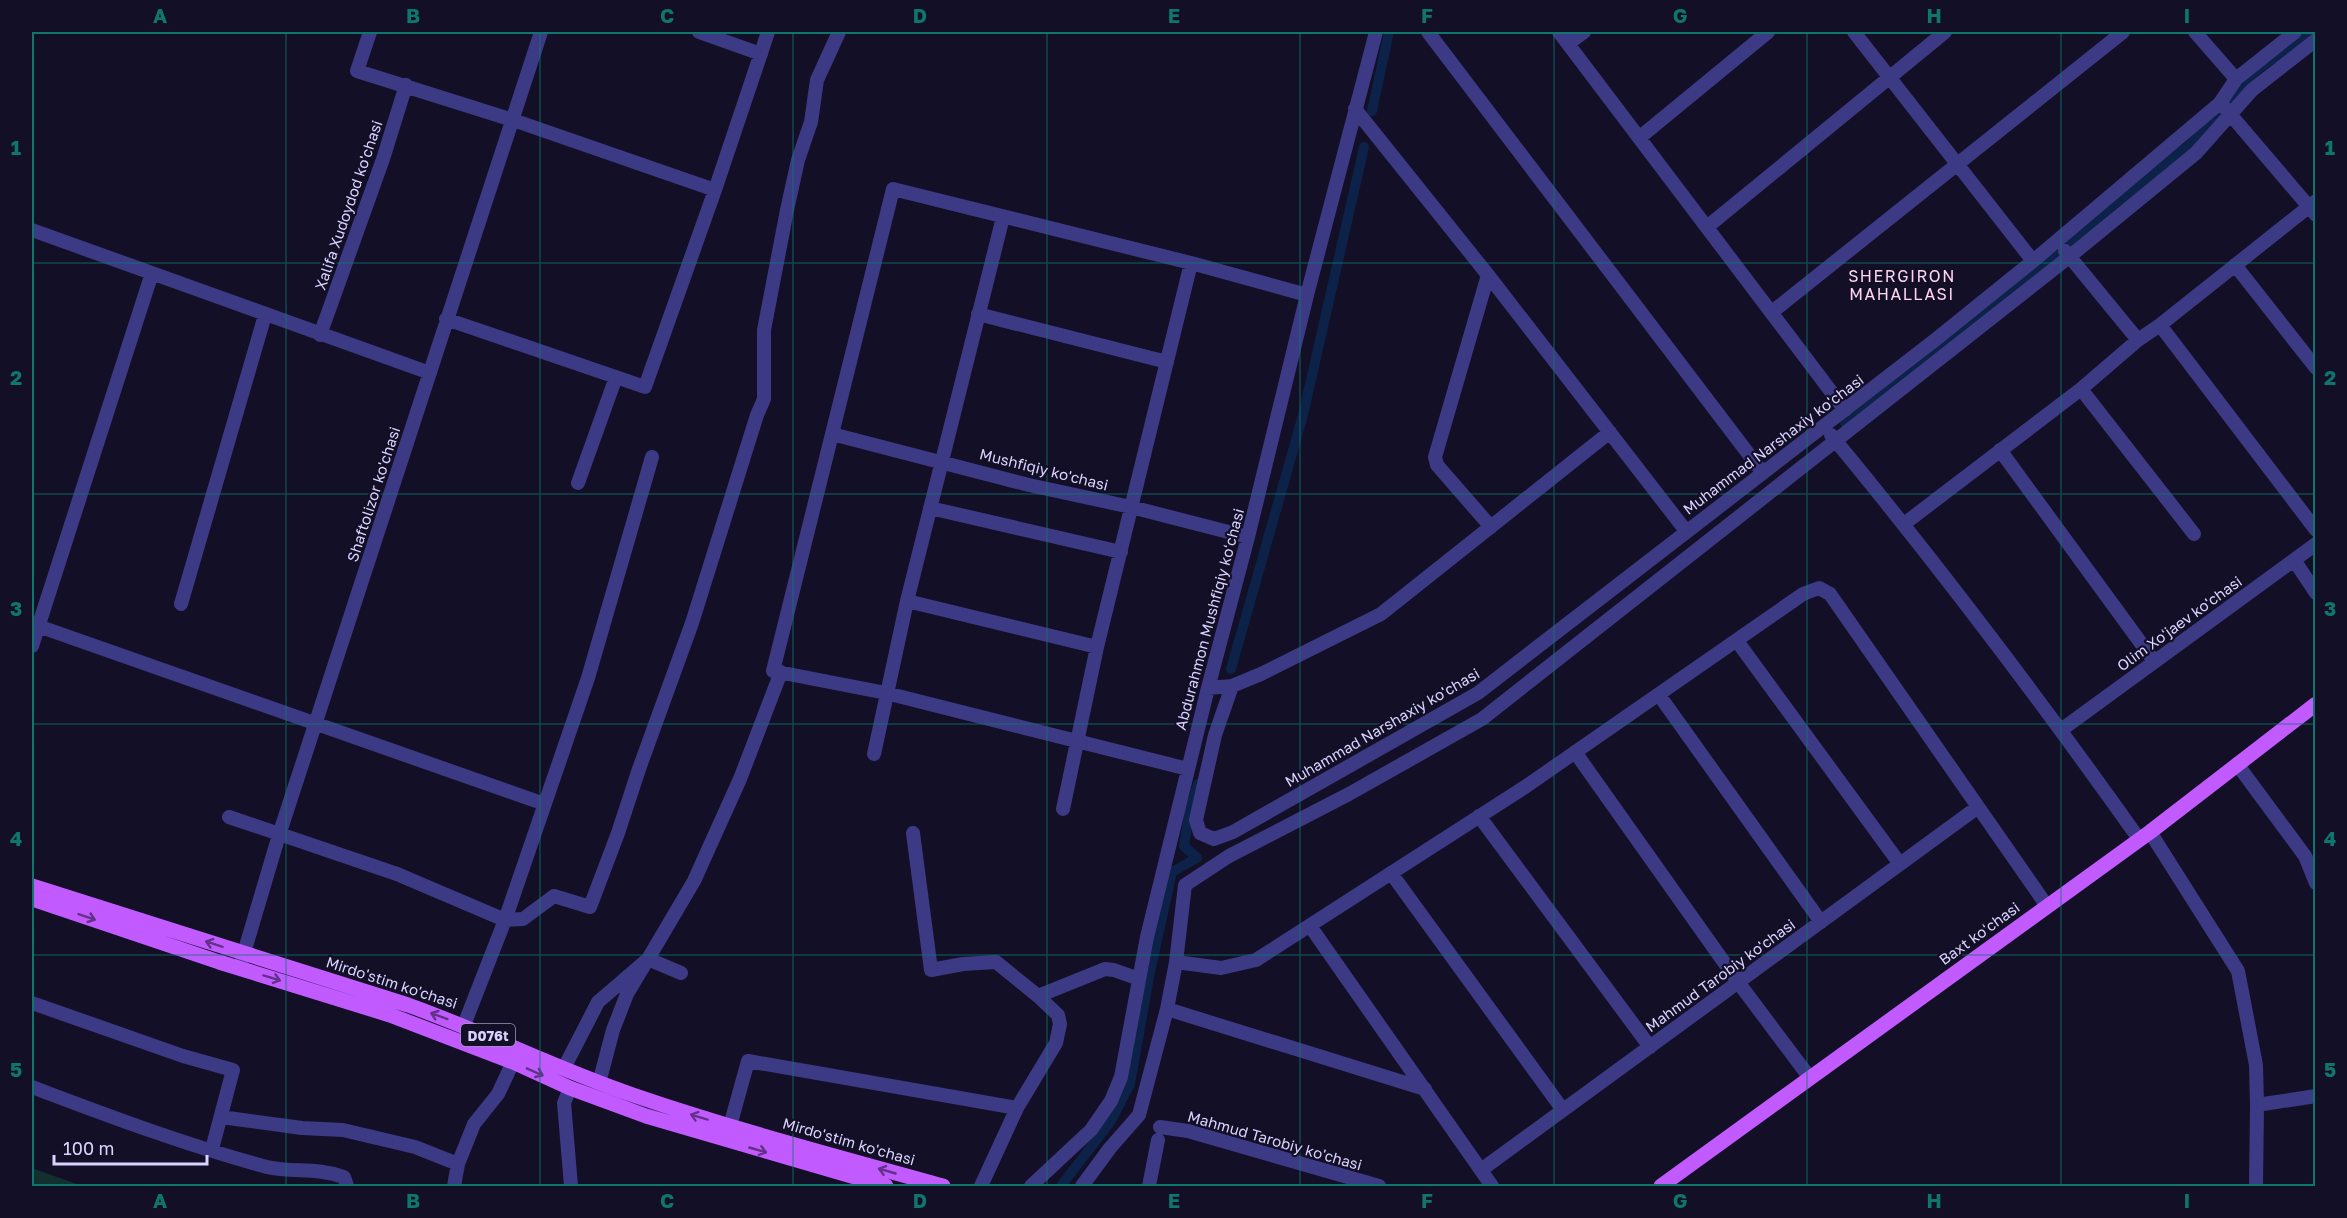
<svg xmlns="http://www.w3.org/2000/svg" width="2347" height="1218" font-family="'Golos Text',sans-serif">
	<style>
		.green { fill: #12302f }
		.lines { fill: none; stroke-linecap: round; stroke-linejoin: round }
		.canal { stroke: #0c2248; stroke-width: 10 }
		.minor { stroke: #3d3a85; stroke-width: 14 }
		.major { stroke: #c25bff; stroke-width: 15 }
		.oneway { stroke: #623188 }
		.grid { fill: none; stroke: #0f766e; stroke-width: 1.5; stroke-opacity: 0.55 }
		.labels { text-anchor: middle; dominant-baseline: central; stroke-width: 4.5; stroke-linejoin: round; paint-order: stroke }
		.shield { fill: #130f26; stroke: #9e99be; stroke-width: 1.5 }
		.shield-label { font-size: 14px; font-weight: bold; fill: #d9d4ff }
		.street-label { font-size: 15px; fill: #d9d4ff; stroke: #130f26 }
		.neighbourhood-label { font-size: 16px; letter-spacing: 1.5px; fill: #ffd6f0; stroke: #130f26 }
		.neatline { fill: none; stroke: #0f766e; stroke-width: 2 }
		.grid-label { font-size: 20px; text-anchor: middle; font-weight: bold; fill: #0f766e }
	</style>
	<rect width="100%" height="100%" fill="#130f26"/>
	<path class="green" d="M32 1168 82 1186H32Z"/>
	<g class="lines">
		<path class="canal" d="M1372 111 1389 32
			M2070 243 2114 204 2190 145 2257 70 2309 32
			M1845 423 2056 255
			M1231 669 1303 415 1364 147
			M1061 1186 1111 1121 1130 1084 1149 977 1172 872 1197 858 1184 846 1189 814 1198 784"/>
		<path class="minor" d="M370 32 357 71 513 120 715 190
			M699 32 761 54
			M1428 32 1763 473
			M1559 32 1845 410
			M1854 32 2033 261
			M2195 32 2236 79
			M1568 44 1584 32
			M2224 107 2316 215
			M1355 109 1488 275 1686 531
			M1639 138 1768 32
			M1707 227 1945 32
			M32 230 430 373
			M2065 251 2138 340
			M2235 265 2316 368
			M1488 275 1435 457 1437 465 1491 527
			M1772 312 2123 32
			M978 314 1167 362
			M446 319 645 387 715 190 768 32
			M2160 325 2316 530
			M320 335 383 159 406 85
			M2081 389 2194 534
			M832 434 1029 485 1131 507 1248 537
			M1831 435C1939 566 2041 701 2139 839
			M2000 450 2154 661
			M578 483 616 377
			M930 508 1121 552
			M1904 524 2081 389 2138 340 2160 325 2316 201
			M2294 560 2316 593
			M907 601 1097 647
			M181 604 265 315
			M38 626 536 801
			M1737 641 1900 864
			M32 646 152 273
			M1232 686 1215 735 1196 820 1200 833 1214 839 1233 832 1478 693 1935 340 2033 261 2220 103 2236 79 2295 32
			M1208 688 1232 686 1261 674 1381 614 1610 432
			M1659 695 1821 922
			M2061 730 2316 544
			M1575 752 1738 982 1810 1078
			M874 754 907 601 1003 217
			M2237 764 2305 856 2316 883
			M1188 769 886 693 773 671 893 189 1191 263 1307 295
			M1063 809 1097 647 1191 263
			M1479 816 1650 1047
			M229 817 397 874 505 920 523 919 554 896 590 907 618 833 639 769 692 623 757 415 764 399V330L787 210 798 160 811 122 817 80 839 32
			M2150 832 2238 971 2256 1065 2257 1105 2256 1186
			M913 833 931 970 963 964 996 962 1038 996 1058 1015 1060 1024 1056 1043 1017 1108 981 1186
			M1391 873 1563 1110
			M1310 926 1492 1186
			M1176 962 1221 968 1256 960 1525 787 1803 594 1819 588 1830 594 2047 906
			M241 963 279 835 541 32
			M1038 996 1105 969 1114 970 1139 979
			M32 1003 183 1056 233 1070 212 1149
			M1167 1009 1425 1089
			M464 1025 505 920 588 678 652 457
			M564 1068 598 1002 648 959 694 881 740 779 781 672
			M599 1083 613 1030 627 994 648 959 681 973
			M32 1087C108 1116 189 1146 267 1167 292 1173 317 1167 344 1177L347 1186
			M570 1088 564 1103 571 1186
			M2257 1105 2316 1096
			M221 1117 302 1128 343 1130 415 1147 458 1164
			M730 1126 748 1061 1017 1108
			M1160 1127 1188 1131 1379 1186
			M1481 1170 1978 807
			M454 1186 458 1164 474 1124 498 1094 513 1062
			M1031 1186 1091 1130 1111 1101 1121 1077 1147 937 1208 688 1248 537 1307 295 1376 32
			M1082 1186 1110 1148 1139 1115 1167 1009 1176 962 1185 885 1229 856 1349 794 1482 719 2069 257 2196 153 2252 90 2316 40
			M1149 1186 1158 1140"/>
		<path class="major" d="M32 886 408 1005C484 1032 556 1069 633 1095 735 1130 839 1157 943 1186
			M32 899 219 962 390 1015 513 1062 570 1088 646 1116 886 1186
			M1661 1186 2150 832 2316 704"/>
	</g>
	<defs><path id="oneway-shaft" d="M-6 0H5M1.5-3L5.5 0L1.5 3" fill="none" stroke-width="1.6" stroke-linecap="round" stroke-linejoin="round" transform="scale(1.5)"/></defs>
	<g class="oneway">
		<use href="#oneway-shaft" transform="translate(87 917) rotate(19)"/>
		<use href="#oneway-shaft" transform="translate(214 944) rotate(-162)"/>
		<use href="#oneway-shaft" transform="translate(272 978) rotate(17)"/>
		<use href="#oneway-shaft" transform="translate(439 1016) rotate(-160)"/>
		<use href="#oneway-shaft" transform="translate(535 1072) rotate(24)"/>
		<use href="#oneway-shaft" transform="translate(699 1117) rotate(-163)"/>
		<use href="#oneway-shaft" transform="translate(758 1150) rotate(16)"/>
		<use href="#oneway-shaft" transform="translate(887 1171) rotate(-164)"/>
	</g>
	<path class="grid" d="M286 32V1186M540 32V1186M793 32V1186M1047 32V1186M1300 32V1186M1554 32V1186M1807 32V1186M2061 32V1186M32 263H2316M32 494H2316M32 724H2316M32 955H2316"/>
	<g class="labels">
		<rect class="shield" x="461" y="1024" width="54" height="22" rx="4.5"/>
		<g class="shield-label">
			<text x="488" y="1035">D076t</text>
		</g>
		<g class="street-label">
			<text transform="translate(348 205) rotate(-71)">Xalifa Xudoydod ko'chasi</text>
			<text transform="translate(1773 444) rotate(-37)">Muhammad Narshaxiy ko'chasi</text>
			<text transform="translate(1044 469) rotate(14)">Mushfiqiy ko'chasi</text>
			<text transform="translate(373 494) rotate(-72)">Shaftolizor ko'chasi</text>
			<text transform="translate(1209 619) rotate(-75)">Abdurahmon Mushfiqiy koʻchasi</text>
			<text transform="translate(2179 623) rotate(-36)">Olim Xoʻjaev ko'chasi</text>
			<text transform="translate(1382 727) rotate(-30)">Muhammad Narshaxiy ko'chasi</text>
			<text transform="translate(1979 933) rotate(-36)">Baxt koʻchasi</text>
			<text transform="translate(1720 975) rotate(-36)">Mahmud Tarobiy ko'chasi</text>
			<text transform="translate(392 982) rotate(18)">Mirdo'stim ko'chasi</text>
			<text transform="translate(1275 1140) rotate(16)">Mahmud Tarobiy ko'chasi</text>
			<text transform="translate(849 1141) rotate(16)">Mirdo'stim ko'chasi</text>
		</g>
		<g class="neighbourhood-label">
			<text x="1902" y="276">SHERGIRON<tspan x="1902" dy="18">MAHALLASI</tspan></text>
		</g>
	</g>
	<rect width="2347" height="1218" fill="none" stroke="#130f26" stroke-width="66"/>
	<path d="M54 1155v9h153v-9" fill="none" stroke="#d9d4ff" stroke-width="3"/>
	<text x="63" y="1155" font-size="18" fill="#d9d4ff" stroke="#130f26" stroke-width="4.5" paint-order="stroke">100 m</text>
	<rect x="33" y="33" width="2281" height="1152" class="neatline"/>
	<g class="grid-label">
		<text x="160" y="23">A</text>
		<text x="413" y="23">B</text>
		<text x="667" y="23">C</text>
		<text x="920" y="23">D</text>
		<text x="1174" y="23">E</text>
		<text x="1427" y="23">F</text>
		<text x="1680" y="23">G</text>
		<text x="1934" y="23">H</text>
		<text x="2187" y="23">I</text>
		<text x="16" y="155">1</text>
		<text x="2330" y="155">1</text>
		<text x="16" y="385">2</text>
		<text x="2330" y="385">2</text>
		<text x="16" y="616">3</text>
		<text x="2330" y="616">3</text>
		<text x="16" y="846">4</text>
		<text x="2330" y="846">4</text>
		<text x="16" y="1077">5</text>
		<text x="2330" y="1077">5</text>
		<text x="160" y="1208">A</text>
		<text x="413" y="1208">B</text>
		<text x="667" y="1208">C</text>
		<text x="920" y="1208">D</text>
		<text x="1174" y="1208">E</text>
		<text x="1427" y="1208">F</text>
		<text x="1680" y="1208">G</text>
		<text x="1934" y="1208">H</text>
		<text x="2187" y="1208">I</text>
	</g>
</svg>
